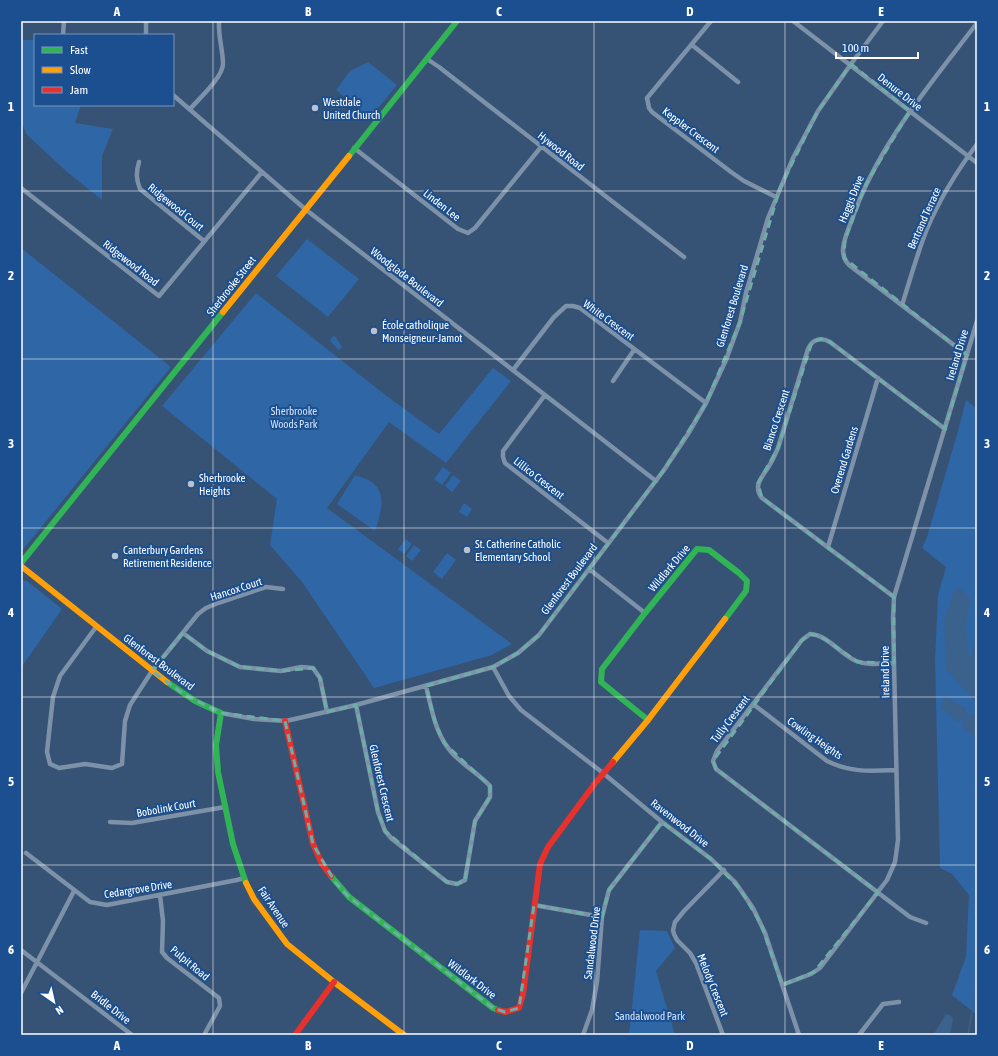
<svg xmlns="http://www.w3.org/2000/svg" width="998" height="1056" font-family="'Asap Condensed',sans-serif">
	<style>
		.green { fill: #2f66a5 }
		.water { fill: #3b618d }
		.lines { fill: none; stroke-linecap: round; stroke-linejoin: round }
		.stream { stroke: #3b618d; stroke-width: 1.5 }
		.street { stroke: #7d92a8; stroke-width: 4.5 }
		.fast { stroke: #30b455; stroke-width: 6 }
		.slow { stroke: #ff9f0a; stroke-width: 6 }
		.jam { stroke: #e5322d; stroke-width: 6 }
		.marked { fill: none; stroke: #6fada8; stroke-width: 3; stroke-dasharray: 8 5; stroke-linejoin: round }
		.grid { fill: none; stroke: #fff; stroke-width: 1; stroke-opacity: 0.55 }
		.poi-dot { fill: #b9c2ce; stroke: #1b4f8f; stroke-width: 1.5 }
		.labels { text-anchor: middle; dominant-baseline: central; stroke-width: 4; stroke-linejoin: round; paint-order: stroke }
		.street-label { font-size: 11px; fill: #fff; stroke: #1b4f8f }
		.poi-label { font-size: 11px; fill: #fff; stroke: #1b4f8f; text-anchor: start }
		.park-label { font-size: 11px; fill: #cfe3fa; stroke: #1b4f8f }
		.neatline { fill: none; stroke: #fff; stroke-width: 1.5 }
		.grid-label { font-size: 13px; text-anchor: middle; font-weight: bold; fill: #fff }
	</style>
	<rect width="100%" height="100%" fill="#365274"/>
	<path class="green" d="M21 40H35V105H81L75 123 113 129 102 156V200L66 171 26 134 21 120Z
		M368 62 397 85 369 119 336 90 350 71Z
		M307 239 359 279 328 317 276 276Z
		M21 248 171 367 21 552Z
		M256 293 388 397 439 434 493 368 511 381 446 463 389 422 327 508 512 644 492 655 374 688 302 582 270 545 277 499 162 406Z
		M335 336 342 347 339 350 330 341 332 337Z
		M966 400 977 409V1015L952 995 966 957 969 895 952 874 940 868 935 660 938 595 946 567 922 548 927 537 958 431Z
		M443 467 451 473 442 485 434 479Z
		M355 475C360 477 366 478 370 481 389 492 380 516 375 531L337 504Z
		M453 475 461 481 452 492 445 486Z
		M464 503 472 509 467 517 459 512Z
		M406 539 412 544 404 554 398 549Z
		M414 545 421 550 412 561 406 556Z
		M447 553 456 560 442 579 433 572Z
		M21 580 27 581 62 609 23 665 21 676Z
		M640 930 667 931 675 948 656 971 675 1035H629Z"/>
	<path class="water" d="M959 587 970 599 966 627 969 657 972 655 977 631V703L946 669 944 620 954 591Z
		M944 696 966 708 967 716 977 713V737H975L962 727 964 718 958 722 941 708Z
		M946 1014 950 1015 953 1018 950 1035H933Z"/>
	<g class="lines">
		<path class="stream" d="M968 1035 977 983"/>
		<path class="street" d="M711 21 647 98 649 108 652 112 731 172 744 181 776 197
			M793 21 977 163
			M63 35 64 21
			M146 35V21
			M692 45 738 82
			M427 59 439 67 684 257
			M173 95 305 209 656 481
			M190 109C198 100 223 77 223 64 223 50 218 36 219 21
			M354 148 458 229 468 233 475 228 541 147
			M139 162C136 172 136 179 140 189L204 241
			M21 188 159 296 262 172
			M902 305C910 280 917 254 927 229 940 198 957 171 977 144
			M967 355 849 265C837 253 846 236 851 222 877 146 929 86 977 23
			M513 370 554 317 566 306H573L580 308 706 403
			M613 381 634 350
			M545 395 503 451V457L505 463 608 543
			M828 547 878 378
			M589 569 645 613
			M894 597 762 498C752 486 763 476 769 466 773 460 775 454 778 448L808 349C812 339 821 337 830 342L945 429
			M96 627 60 676 53 697 50 724 47 752 50 764 59 768 85 764 112 768 122 764 125 721 130 705 152 671 198 614 206 608 218 603 266 587 283 589
			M183 633 207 651 240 667 281 671 301 667 313 668 320 678 327 712
			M894 663C882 663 868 666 856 661 840 654 828 635 810 634L802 640 717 751 713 761 716 769 910 917 926 923
			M493 667 509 696 521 710 603 773 662 822 711 859 735 882 753 908 765 933 799 1035
			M753 704 827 761C851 773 871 771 896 770
			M356 705 378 812 385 831 392 839 447 882 457 884 465 880 475 821 490 797V786C480 775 466 767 455 756 436 738 432 711 426 686
			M221 713 254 719 286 721 356 705 493 667 518 653 539 635 664 470 688 434 706 403 726 360 740 322 746 293 768 218 793 158 818 111 851 64 883 21
			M110 822 132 823 225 807
			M26 853 90 902 107 905 237 880 244 878
			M160 895 163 921 162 952 167 958 219 998 220 1006 204 1035
			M534 905 602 917
			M21 950 132 1035
			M782 985 811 974 820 968 887 880 895 862 898 840 893 618 894 597 977 321
			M21 993 74 891
			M583 1035 592 1010 597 982 602 917 609 890 662 822
			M723 1035 696 963 690 953 677 940 674 934 673 930 675 922 684 911 724 870
			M859 1035 883 1004 899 1002"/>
		<path class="fast" d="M349 156 457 21
			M21 563 223 312
			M167 682 195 701 221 713 216 745 218 772 233 844 246 883
			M648 720 601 682 602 669 645 613 697 549 709 550 739 573 747 581 746 591 725 619
			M331 876 349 897 493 1008 498 1010"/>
		<path class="slow" d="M223 312 349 156
			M21 566 167 682
			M613 762 648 720 725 619
			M246 883 254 899 287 944 334 982 404 1035"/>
		<path class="jam" d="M285 721 313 844 322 864 331 876
			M498 1010 505 1012 519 1008 523 994 540 864 548 847 596 782 613 762
			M295 1035 334 982"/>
	</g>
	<path class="marked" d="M851 64 910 111 866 184 845 240 844 258 967 355 945 429 830 342 821 339 812 342 778 448 758 483 762 498 894 597V663L858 662 820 636 810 634 802 640 713 761 716 769 878 892 814 972 782 985 761 924 740 889 711 859 662 822 609 890 602 917 534 905 519 1008 505 1012 493 1008 349 897 335 882 313 844 285 721 221 713 185 695 152 671 183 633 207 651 240 667 281 671 313 668 320 678 327 712 356 705 378 812 385 831 447 882 457 884 465 880 475 821 490 797V786L444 743 436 726 426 686 493 667 518 653 539 635 664 470 706 403 740 322 780 188 818 111Z"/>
	<path class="grid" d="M213 21V1035M404 21V1035M594 21V1035M785 21V1035M21 191H977M21 359H977M21 528H977M21 697H977M21 865H977"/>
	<g class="poi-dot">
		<circle cx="315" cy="108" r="4"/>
		<circle cx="374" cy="331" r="4"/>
		<circle cx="191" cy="484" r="4"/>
		<circle cx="467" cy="550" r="4"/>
		<circle cx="115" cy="556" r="4"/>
	</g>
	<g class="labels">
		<g class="street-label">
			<text transform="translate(900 92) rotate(38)">Denure Drive</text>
			<text transform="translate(691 130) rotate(37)">Keppler Crescent</text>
			<text transform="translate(561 151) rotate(38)">Hywood Road</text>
			<text transform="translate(851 199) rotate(-68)">Haggis Drive</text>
			<text transform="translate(442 205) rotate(38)">Linden Lee</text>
			<text transform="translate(176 207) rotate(39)">Ridgewood Court</text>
			<text transform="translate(924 218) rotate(-66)">Bertrand Terrace</text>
			<text transform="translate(131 263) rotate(38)">Ridgewood Road</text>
			<text transform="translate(407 277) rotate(38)">Woodglade Boulevard</text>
			<text transform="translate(231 286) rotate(-52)">Sherbrooke Street</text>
			<text transform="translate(732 306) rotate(-73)">Glenforest Boulevard</text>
			<text transform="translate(609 320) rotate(36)">White Crescent</text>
			<text transform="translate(957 355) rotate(-73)">Ireland Drive</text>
			<text transform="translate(776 420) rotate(-72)">Bianco Crescent</text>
			<text transform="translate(844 460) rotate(-73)">Overend Gardens</text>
			<text transform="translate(539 478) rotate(38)">Lillico Crescent</text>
			<text transform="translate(669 568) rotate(-50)">Wildlark Drive</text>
			<text transform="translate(569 579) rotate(-53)">Glenforest Boulevard</text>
			<text transform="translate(236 589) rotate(-18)">Hancox Court</text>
			<text transform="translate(159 662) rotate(37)">Glenforest Boulevard</text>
			<text transform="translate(885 672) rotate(-91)">Ireland Drive</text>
			<text transform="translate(730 719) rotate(-53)">Tully Crescent</text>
			<text transform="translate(815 738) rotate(35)">Cowling Heights</text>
			<text transform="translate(382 783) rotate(77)">Glenforest Crescent</text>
			<text transform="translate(166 808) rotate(-10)">Bobolink Court</text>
			<text transform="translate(680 823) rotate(38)">Ravenwood Drive</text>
			<text transform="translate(138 889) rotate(-9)">Cedargrove Drive</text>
			<text transform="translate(274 907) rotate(56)">Fair Avenue</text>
			<text transform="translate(592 943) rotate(-83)">Sandalwood Drive</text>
			<text transform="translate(190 963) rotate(40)">Pulpit Road</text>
			<text transform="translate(472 979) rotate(37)">Wildlark Drive</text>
			<text transform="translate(713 985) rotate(68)">Melody Crescent</text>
			<text transform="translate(111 1007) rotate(38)">Bridle Drive</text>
		</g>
		<g class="poi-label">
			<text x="323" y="102">Westdale<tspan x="323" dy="13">United Church</tspan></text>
			<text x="382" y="325">École catholique<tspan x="382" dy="13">Monseigneur-Jamot</tspan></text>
			<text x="199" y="478">Sherbrooke<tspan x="199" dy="13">Heights</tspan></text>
			<text x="475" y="544">St. Catherine Catholic<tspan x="475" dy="13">Elementary School</tspan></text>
			<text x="123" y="550">Canterbury Gardens<tspan x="123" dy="13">Retirement Residence</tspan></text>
		</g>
		<g class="park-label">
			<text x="294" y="411">Sherbrooke<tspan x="294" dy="13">Woods Park</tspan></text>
			<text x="650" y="1016">Sandalwood Park</text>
		</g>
	</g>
	<rect width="998" height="1056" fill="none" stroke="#1b4f8f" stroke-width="44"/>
	<rect x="34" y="34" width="140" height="72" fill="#1b4f8f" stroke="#7695bc"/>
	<rect x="42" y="47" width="20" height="6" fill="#30b455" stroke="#7695bc"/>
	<text x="70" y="54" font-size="12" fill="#ffffff">Fast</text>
	<rect x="42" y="67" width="20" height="6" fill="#ff9f0a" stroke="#7695bc"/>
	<text x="70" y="74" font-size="12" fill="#ffffff">Slow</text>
	<rect x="42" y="87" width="20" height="6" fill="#e5322d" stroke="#7695bc"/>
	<text x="70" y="94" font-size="12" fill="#ffffff">Jam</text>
	<g transform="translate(54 1002) rotate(146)" stroke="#1b4f8f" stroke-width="3" paint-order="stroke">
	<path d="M0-3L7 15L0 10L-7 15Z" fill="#ffffff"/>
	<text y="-6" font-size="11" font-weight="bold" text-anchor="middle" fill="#ffffff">N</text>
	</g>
	<path d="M836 52v6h82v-6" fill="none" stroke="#ffffff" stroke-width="2"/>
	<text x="842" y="52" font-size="12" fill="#ffffff" stroke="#1b4f8f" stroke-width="3" paint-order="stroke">100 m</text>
	<rect x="22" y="22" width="954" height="1012" class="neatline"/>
	<g class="grid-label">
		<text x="117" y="16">A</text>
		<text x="308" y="16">B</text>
		<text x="499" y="16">C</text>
		<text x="690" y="16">D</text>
		<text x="881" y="16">E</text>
		<text x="11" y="111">1</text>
		<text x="987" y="111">1</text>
		<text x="11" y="280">2</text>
		<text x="987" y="280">2</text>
		<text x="11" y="448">3</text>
		<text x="987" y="448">3</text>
		<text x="11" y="617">4</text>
		<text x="987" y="617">4</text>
		<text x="11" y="786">5</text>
		<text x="987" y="786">5</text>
		<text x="11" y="954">6</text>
		<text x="987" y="954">6</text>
		<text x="117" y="1050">A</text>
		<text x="308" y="1050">B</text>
		<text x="499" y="1050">C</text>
		<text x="690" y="1050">D</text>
		<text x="881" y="1050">E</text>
	</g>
</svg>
